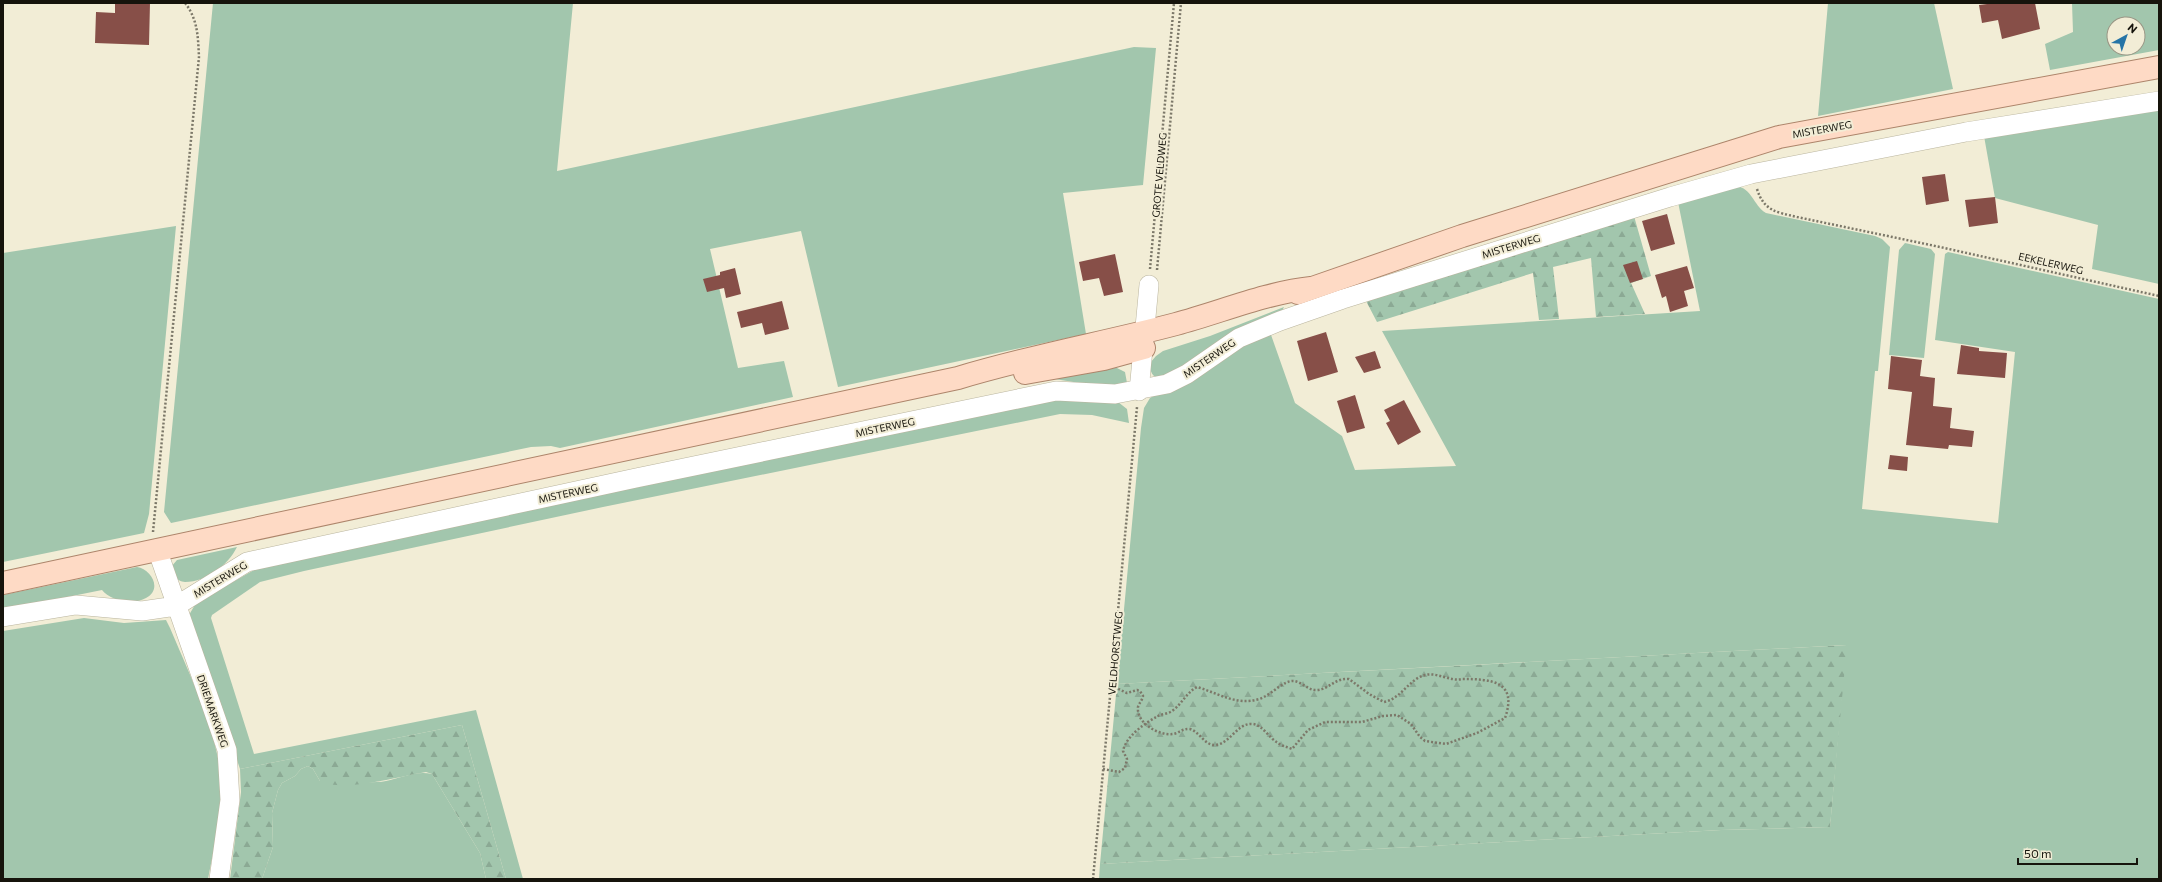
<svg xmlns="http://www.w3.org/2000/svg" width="2162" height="882" font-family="Commissioner,sans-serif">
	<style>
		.grass { fill: #a2c6ad; fill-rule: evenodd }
		.forest { fill: url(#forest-firs) }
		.building { fill: #874f48 }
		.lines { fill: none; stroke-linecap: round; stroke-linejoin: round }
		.minor-casing { stroke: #bab59f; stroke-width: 20 }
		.primary-casing { stroke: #ad856b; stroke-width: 24 }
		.path { stroke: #7c7869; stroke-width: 2.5; stroke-dasharray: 2 2; stroke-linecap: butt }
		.minor { stroke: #fff; stroke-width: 19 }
		.primary { stroke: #fedac5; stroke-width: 22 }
		.labels { text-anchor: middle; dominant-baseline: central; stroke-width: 4; stroke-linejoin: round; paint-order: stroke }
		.street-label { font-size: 10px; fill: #16140c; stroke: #f2edd6 }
	</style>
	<defs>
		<pattern id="forest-firs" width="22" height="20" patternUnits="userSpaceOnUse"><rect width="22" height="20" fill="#a2c6ad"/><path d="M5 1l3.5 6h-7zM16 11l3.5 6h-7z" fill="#8ba994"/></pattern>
	</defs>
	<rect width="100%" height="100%" fill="#f2edd6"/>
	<path class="grass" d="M213 3H573L557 171 1134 47 1156 48 1143 185 1063 193 1086 334 838 387 801 231 710 249 738 368 784 361 793 397 560 448 551 446 531 447 171 523 164 512Z
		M1828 3H1934L1953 89 1818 116Z
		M2072 3H2159V50L2050 70 2045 44 2073 32ZM2114 24H2138V48H2114Z
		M2159 110V284L2092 269 2098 225 1995 198 1984 136Z
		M1736 186C1752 188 1753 205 1766 213L1875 236 1882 239 1890 247 1878 371H1875L1862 509 1998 523 2015 352 1935 340 1945 254 1948 252 2159 299V879H1099L1100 864 1721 830 1830 827 1846 645 1117 684 1141 428 1144 408 1150 398 1230 351 1270 332 1295 403 1342 436 1355 470 1456 466 1382 331 1700 311 1678 202Z
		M176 226 149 514 144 533 3 562V253Z
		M1905 243 1931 249 1935 254 1924 358 1889 355 1899 250Z
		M1284 307 1281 313 1161 379C1152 377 1150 372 1150 363L1156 356 1163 351 1210 336Z
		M1113 366 1125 372 1127 383 1105 387 1042 377Z
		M1051 397 1118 402 1127 409 1129 423 1092 415 1060 414 603 507 304 571 260 582 212 615 211 618 254 754 476 710 523 879H506L462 725 240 769 189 615 196 603 254 570Z
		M237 547C228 565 207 582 185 582 181 582 177 579 174 577L171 567 177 560Z
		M137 567C151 569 163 589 146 598 134 605 110 601 102 590L3 610V595Z
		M84 618 124 623 166 620 170 628C188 671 221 739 221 785 221 817 214 848 208 879H3V631Z
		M308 766 313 769 320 781C338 781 370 784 386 781 400 778 417 770 432 774L480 853 486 879H262L273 847 272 813 278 790 282 783 295 776 301 769Z"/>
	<path class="forest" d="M1634 216 1651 276 1631 283 1645 314 1596 317 1591 258 1553 267 1559 319 1539 320 1533 273 1377 322 1365 299Z
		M1847 645 1830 827 1721 830 1100 864 1117 684Z
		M462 725 506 879H486L480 853 432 774 426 772C400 776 344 793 320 781L313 769 308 766 301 769 295 776 282 783 278 790 272 813 273 847 262 879H230L241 792 240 769Z"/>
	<path class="building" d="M115 3H150L149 45 95 43 96 12 115 13Z
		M1995 3H2035L2040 29 2002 39 1998 20 1982 23 1979 5Z
		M1945 174 1949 201 1926 205 1922 177Z
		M1995 197 1998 223 1969 227 1965 200Z
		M1667 214 1675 244 1651 251 1642 221Z
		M1115 254 1123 292 1104 296 1099 278 1083 281 1079 262Z
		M1637 261 1643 279 1630 283 1623 265Z
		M1687 266 1694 288 1684 291 1688 306 1670 312 1666 296 1662 298 1655 275Z
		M735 268 741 294 726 298 724 288 707 292 703 279 720 275V272Z
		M782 301 789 329 765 335 762 323 741 328 737 312Z
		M1326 332 1338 372 1308 381 1297 341Z
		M1961 345 1979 348V351L2007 353 2005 378 1957 374Z
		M1375 351 1381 368 1364 373 1355 357Z
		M1891 356 1922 360 1920 376 1935 378 1933 406 1952 408 1950 428 1974 431 1972 447 1949 445 1948 449 1906 445 1912 392 1888 389Z
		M1355 395 1365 428 1347 433 1337 401Z
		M1404 400 1421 432 1398 445 1386 423 1390 421 1384 410Z
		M1890 455 1908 457 1907 471 1888 469Z"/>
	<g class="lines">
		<defs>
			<path id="minor" d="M1139 391 1149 285
				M157 549 227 750 230 800 219 879
				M3 617 76 605 142 611 176 606 247 562 636 478 1056 391 1115 394 1167 384 1187 374 1239 338 1280 321 1343 299 1670 197 1751 174 1966 132 2159 101"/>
			<path id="primary" d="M1298 293 1462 236 1779 137 2159 67
				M1025 373 1104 359 1144 348
				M3 583 958 378C1030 356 1104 343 1176 324 1221 312 1265 293 1311 288"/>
		</defs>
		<use href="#minor" class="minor-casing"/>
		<use href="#primary" class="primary-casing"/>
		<path class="path" d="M1757 189C1764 211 1776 212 1797 217L1940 247 2159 296
			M1150 269 1174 3
			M1157 270 1181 3
			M153 532 199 57C198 38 198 19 185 3
			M1103 769 1119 772 1125 768 1127 759 1123 751C1126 736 1145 723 1158 716 1162 714 1168 714 1172 711 1182 704 1186 693 1197 687 1218 693 1236 706 1259 699 1272 695 1283 680 1294 681 1302 682 1309 691 1317 690 1330 689 1334 678 1349 679L1369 694 1384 702C1401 699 1409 679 1425 675 1438 672 1451 682 1462 679 1491 679 1518 681 1505 718L1477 733 1446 744 1425 741 1420 737 1411 724 1397 715 1383 716 1362 722H1325L1308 730 1292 749C1287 747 1282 746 1278 743 1269 738 1262 724 1252 724 1237 723 1230 744 1215 745 1204 745 1200 732 1190 729 1183 728 1179 733 1173 734 1159 736 1136 723 1138 707 1139 703 1142 701 1143 696L1140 691 1137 690 1127 693 1112 686
			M1093 879 1137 407"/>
		<use href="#minor" class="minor"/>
		<use href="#primary" class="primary"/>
	</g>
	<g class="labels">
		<g class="street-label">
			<text transform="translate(1822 129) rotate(-10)">MISTERWEG</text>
			<text transform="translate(1159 175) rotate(-85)">GROTE VELDWEG</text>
			<text transform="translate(1511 246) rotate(-17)">MISTERWEG</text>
			<text transform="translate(2051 263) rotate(13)">EEKELERWEG</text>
			<text transform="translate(1209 358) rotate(-34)">MISTERWEG</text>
			<text transform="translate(885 427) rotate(-12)">MISTERWEG</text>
			<text transform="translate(568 493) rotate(-12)">MISTERWEG</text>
			<text transform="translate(220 579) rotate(-31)">MISTERWEG</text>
			<text transform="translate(1115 653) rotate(-85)">VELDHORSTWEG</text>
			<text transform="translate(213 711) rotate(71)">DRIEMARKWEG</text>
		</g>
	</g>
	<rect width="2162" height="882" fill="none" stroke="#16140c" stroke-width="8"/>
	<g transform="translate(2126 36) rotate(40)"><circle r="19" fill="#f2edd6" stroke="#9a9685"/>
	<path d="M0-3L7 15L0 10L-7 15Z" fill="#2574a6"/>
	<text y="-6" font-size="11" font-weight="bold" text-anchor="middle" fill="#16140c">N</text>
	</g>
	<path d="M2018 858v6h119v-6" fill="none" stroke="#16140c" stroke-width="2"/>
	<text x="2024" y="858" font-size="12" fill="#16140c" stroke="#f2edd6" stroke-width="3" paint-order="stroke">50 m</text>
</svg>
